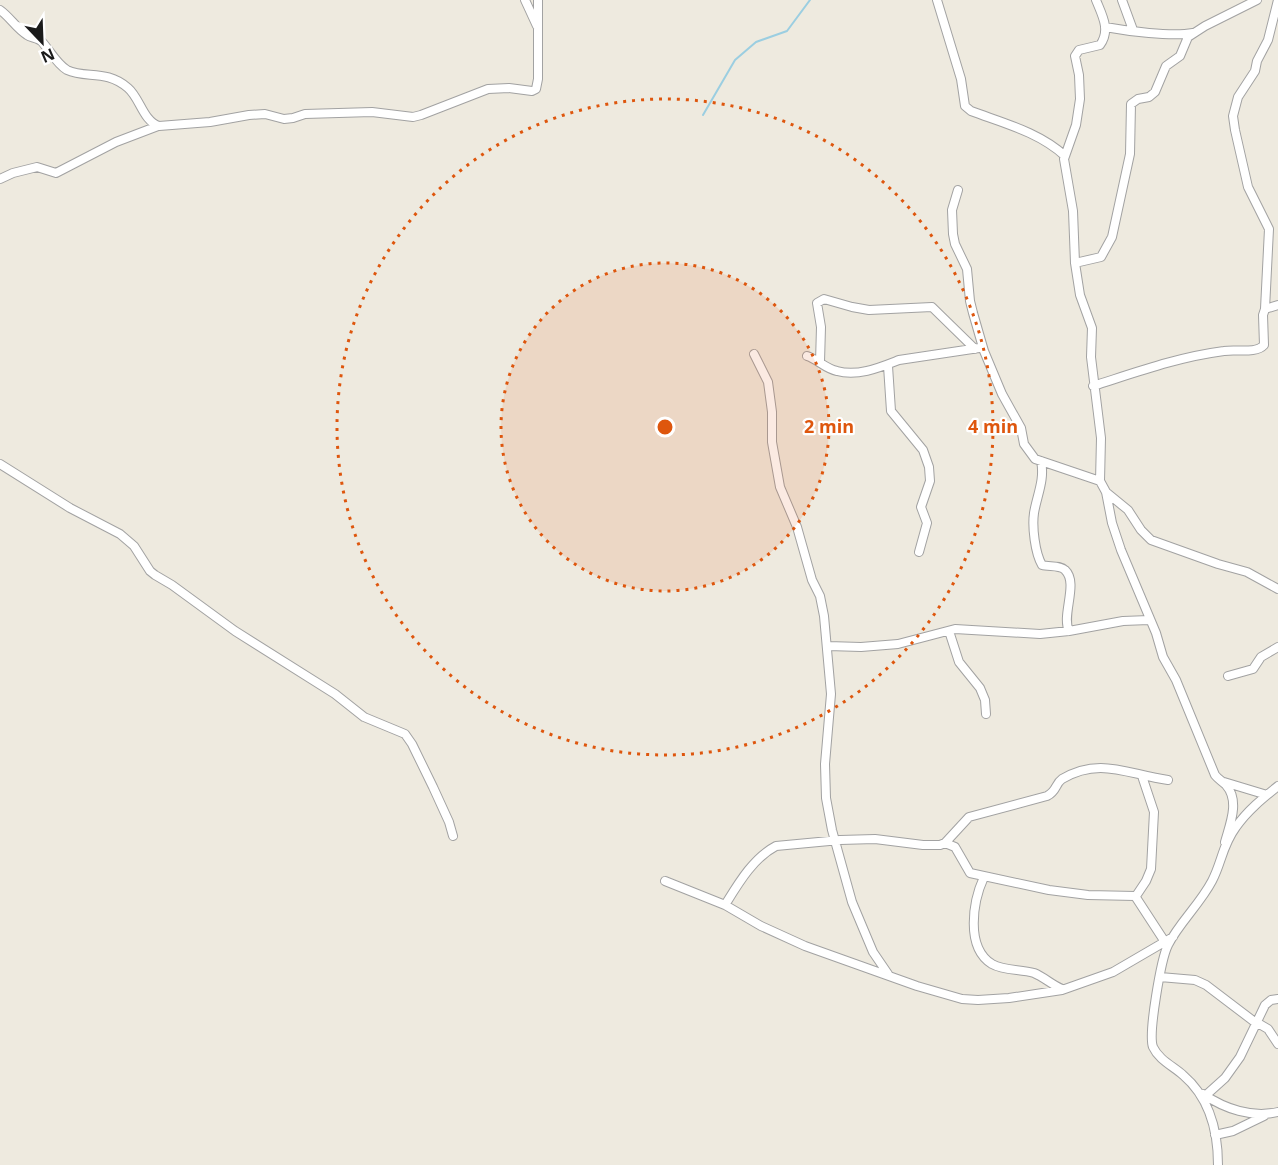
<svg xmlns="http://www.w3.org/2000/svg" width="1278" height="1165" font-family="'Open Sans',sans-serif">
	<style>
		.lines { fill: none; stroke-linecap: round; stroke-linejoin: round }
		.stream { stroke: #9bcee1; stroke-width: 2 }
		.street-casing { stroke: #a2a2a2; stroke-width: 10 }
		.street { stroke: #fff; stroke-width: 8 }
		.ring { fill: none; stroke: #de560d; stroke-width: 3; stroke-dasharray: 3 6 }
		.centre { fill: #de560d; stroke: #fff; stroke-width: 3 }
		.ring-label { font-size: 18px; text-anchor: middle; font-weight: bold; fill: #de560d; stroke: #fff; stroke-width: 4.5; stroke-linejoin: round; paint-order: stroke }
	</style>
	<rect width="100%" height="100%" fill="#eeeadf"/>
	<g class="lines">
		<path class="stream" d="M703 115 735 60 756 42 787 31 810 0"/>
		<defs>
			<path id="street" d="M525 0 537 26
				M937 0 961 79 965 106 971 111C1003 123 1039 132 1065 156
				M1096 0C1102 15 1111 30 1100 45L1079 50 1075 56 1079 75 1080 99 1076 125 1064 159 1073 211 1075 263 1080 295 1092 328 1091 357 1101 438 1100 481 1106 492 1112 523 1121 550 1156 633 1163 657 1176 680 1215 775C1218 779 1222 781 1226 785 1240 801 1230 824 1225 842
				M1122 0 1133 30
				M0 10C10 17 16 28 27 35 31 38 40 38 43 43 50 51 57 64 67 70 86 79 106 69 128 88 140 98 143 121 159 126L210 122 249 115 265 114 284 119 293 118 305 114 372 112 413 117 421 115 488 89 509 88 532 91 536 89 538 79V0
				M1105 27C1127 31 1171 37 1193 33
				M0 179 13 173 37 167 56 173 116 142 158 126
				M958 190 952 210 953 234 955 244 967 269 970 301 973 313 984 351 1002 394 1021 428 1024 444 1035 459 1100 481
				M1075 263 1101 257 1112 237 1130 154 1131 104 1138 99 1149 97 1155 92 1166 66 1180 56 1188 37 1205 26 1257 0
				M1265 309 1278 305
				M754 354 768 382 772 412V442L780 487 797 527 812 580 820 596 824 616 831 694 825 764 826 798 832 830 852 902 873 952 888 974
				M807 356C817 359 826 369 837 371 858 377 881 367 899 360L979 348
				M820 362 821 327 817 303 824 299 852 307 869 310 932 307 975 349
				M888 366 891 411 923 450 929 467 930 481 921 507 927 523 919 552
				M1093 386C1137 372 1178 357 1224 351 1236 349 1256 354 1264 345L1263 315 1265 309 1269 229 1248 187 1235 130 1233 116 1238 97 1255 71 1257 61 1268 40 1278 0
				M1041 461C1045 480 1037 495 1034 513 1032 527 1035 553 1042 565 1049 567 1060 565 1065 570 1079 583 1061 615 1069 631
				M0 464 70 508 120 534 134 546 150 571 155 575 172 585 235 631 335 694 364 717 405 734 412 744 433 787 449 822 453 836
				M1106 492 1128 510 1141 530 1151 540 1218 564 1247 572 1278 589
				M949 631 959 662 980 688 985 700 986 714
				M828 646 861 647 898 644 955 629 1040 634 1069 631 1123 621 1149 620
				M1228 676 1253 669 1261 657 1278 647
				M1224 782 1267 795
				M945 843 955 847 970 873 1049 890 1088 895 1135 896 1165 942
				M984 877C973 901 965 947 992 964 1004 971 1021 969 1034 973 1044 977 1052 985 1062 989
				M665 881 725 905 761 926 805 946 917 986 962 999 978 1000 1009 998 1062 990 1113 972 1173 937
				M1136 896 1146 881 1151 869 1154 812 1142 776
				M725 905C738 884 753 858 776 846L840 840 875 839 923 845H940L945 843 969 817 1047 796C1057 791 1055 784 1062 779 1100 756 1129 775 1168 780
				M1160 977 1195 980 1206 985 1256 1023
				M1256 1022 1268 1029 1278 1044
				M1203 1094C1225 1109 1252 1118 1278 1112
				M1205 1096 1225 1078 1240 1057 1265 1005 1271 1000 1278 999
				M1215 1135 1233 1131 1264 1116
				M1218 1165C1218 1131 1210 1098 1183 1075 1173 1066 1159 1060 1153 1047 1148 1034 1161 959 1168 945 1179 923 1200 904 1212 881 1222 862 1222 846 1236 827 1247 811 1263 798 1278 786"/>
		</defs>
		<use href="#street" class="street-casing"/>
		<use href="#street" class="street"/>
	</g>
	<circle cx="665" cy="427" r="164" fill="#de560d" fill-opacity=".12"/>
	<g class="ring">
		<circle cx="665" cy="427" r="164"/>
		<circle cx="665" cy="427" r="328"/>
	</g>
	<circle cx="665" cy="427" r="9" class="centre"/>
	<g class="ring-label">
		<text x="829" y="433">2 min</text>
		<text x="993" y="433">4 min</text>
	</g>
	<g transform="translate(42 42) rotate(157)" stroke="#ffffff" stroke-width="4.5" paint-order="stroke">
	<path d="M0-4.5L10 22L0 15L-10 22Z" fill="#1b1b1b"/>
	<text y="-9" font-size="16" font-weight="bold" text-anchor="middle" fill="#1b1b1b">N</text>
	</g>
</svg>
